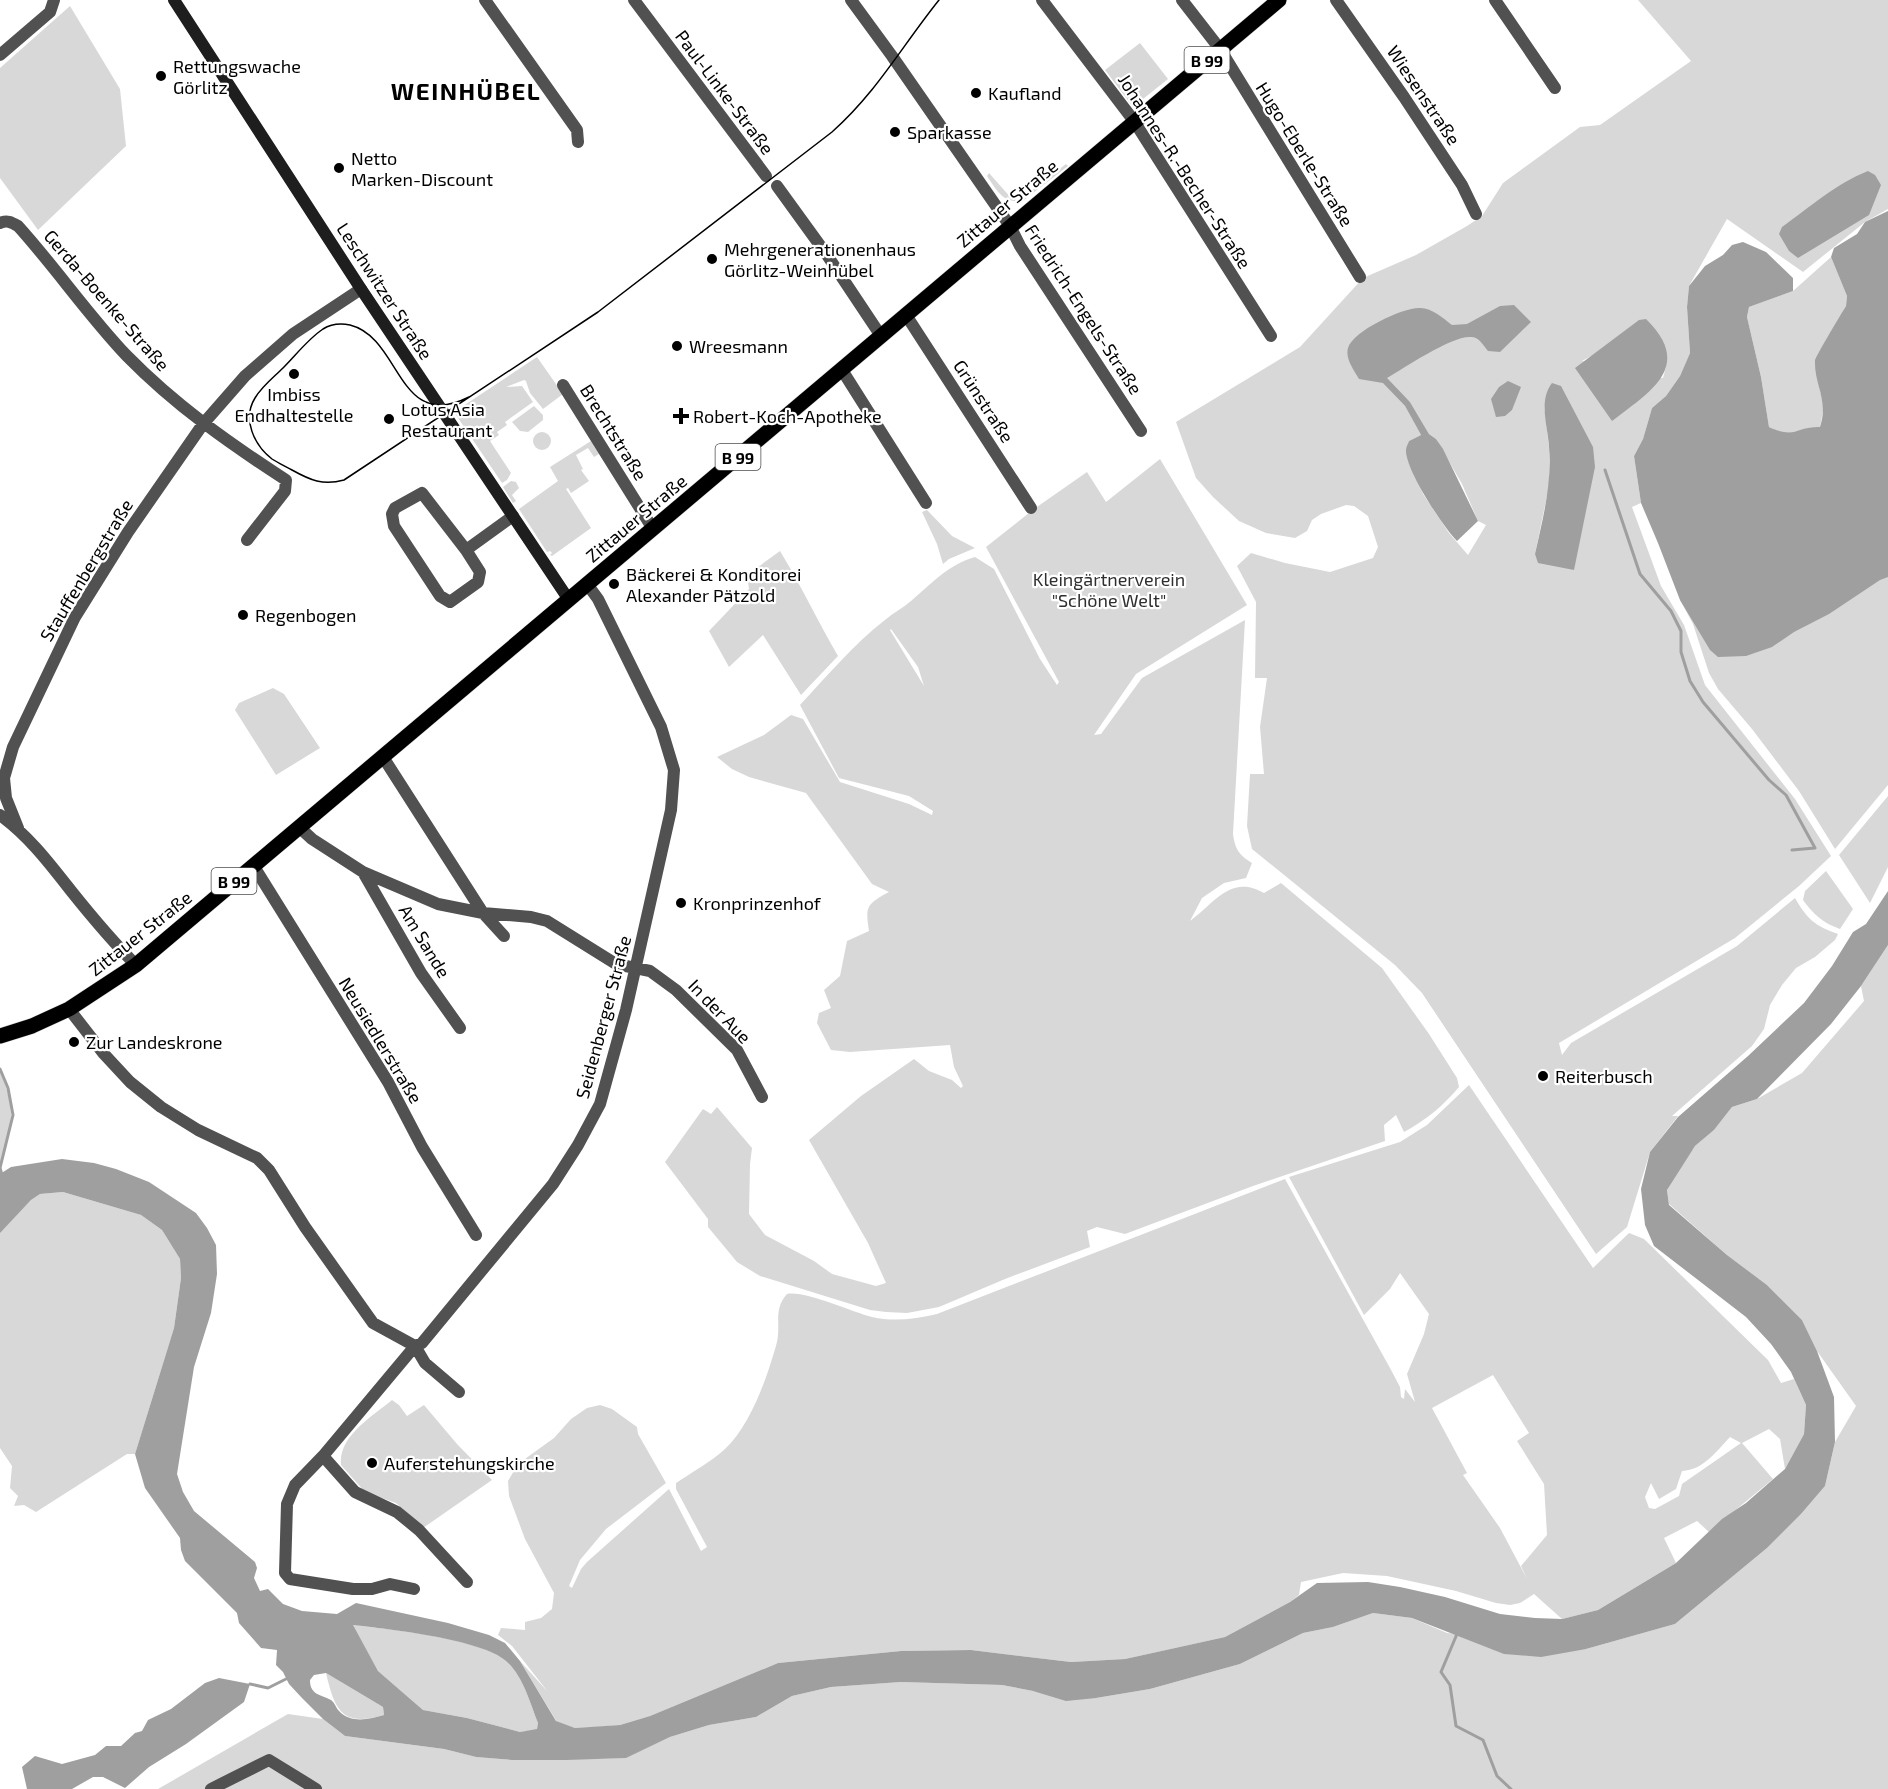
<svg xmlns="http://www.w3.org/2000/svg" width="1888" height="1789" font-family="'Exo 2',sans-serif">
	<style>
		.green { fill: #d8d8d8; fill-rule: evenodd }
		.water { fill: #9f9f9f; fill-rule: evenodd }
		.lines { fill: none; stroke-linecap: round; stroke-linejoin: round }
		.stream { stroke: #9f9f9f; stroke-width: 3 }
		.primary-casing { stroke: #dbdbdb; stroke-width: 16 }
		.street { stroke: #515151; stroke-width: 12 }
		.secondary { stroke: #1e1e1e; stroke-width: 12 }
		.primary { stroke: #000; stroke-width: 15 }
		.tram { stroke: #000; stroke-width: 1.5 }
		.poi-dot { fill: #000; stroke: #fff; stroke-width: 2 }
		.labels { text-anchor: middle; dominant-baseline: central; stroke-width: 4.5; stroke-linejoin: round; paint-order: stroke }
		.shield { fill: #fff; stroke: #4c4c4c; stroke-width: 1.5 }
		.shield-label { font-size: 16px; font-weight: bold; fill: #000 }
		.poi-label { font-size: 18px; fill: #000; stroke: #fff; text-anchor: start }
		.street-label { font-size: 18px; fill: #000; stroke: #fff }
		.park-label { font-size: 18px; fill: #2f2f2f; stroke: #fff }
		.district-label { font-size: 24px; font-weight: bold; letter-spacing: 1.5px; fill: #000; stroke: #fff }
	</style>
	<rect width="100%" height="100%" fill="#fff"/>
	<path class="green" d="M1638 0H1888V209L1865 222 1803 272 1727 219 1689 286 1687 307 1690 353 1680 376 1666 396 1652 408 1643 439 1634 456 1641 503 1632 507 1661 586 1684 625 1705 685 1795 799 1831 856 1799 886 1735 938 1559 1043 1562 1055 1571 1043 1737 946 1795 898C1807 919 1815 926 1838 934L1835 940 1815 957 1796 968 1782 985 1770 1005 1764 1029 1752 1046 1672 1116H1678L1650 1152 1627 1227 1596 1254 1422 993 1395 965 1252 849 1247 826 1250 774H1264L1260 727 1267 678H1255L1256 602 1237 566 1251 553 1285 563 1330 572 1373 558 1378 547 1368 516 1354 506 1346 505 1321 514 1312 520 1307 531 1295 538 1266 533 1239 521 1213 497 1196 478 1176 422 1300 347 1363 278 1416 255 1467 226 1482 216 1503 183 1580 127 1600 125 1691 61ZM1666 354V367L1663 378 1582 361 1593 355ZM1394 387 1410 402 1429 434 1436 439 1462 484 1478 521 1486 525 1468 555 1449 533 1423 494 1406 451 1409 441 1421 435 1405 406 1390 390ZM1544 404 1574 570 1535 554 1549 486V448Z
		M70 6 120 89 126 146 38 230 0 178V68Z
		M1140 43 1168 79 1133 107 1105 70Z
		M1066 164 1068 166 1024 200C1004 205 997 191 987 176L989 173 1012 199 1023 191 1027 194Z
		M1831 257 1847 296 1846 306 1815 359 1820 391 1824 405 1820 427C1805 426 1800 434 1787 434 1781 434 1774 429 1769 427L1761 377 1747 317 1749 307 1793 291Z
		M537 357 563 394 543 409 530 393 526 381 524 380 506 387 522 386 533 402 505 422 507 425 497 432 499 435 490 441 511 473 507 480 502 483 454 412Z
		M534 406 543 415V420L528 432 520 431 512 422Z
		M533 441a9 9 0 1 1 18 0a9 9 0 1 1-18 0Z
		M591 441 599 454 594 457 588 448 576 455 583 469 581 470 589 481 571 493 568 488 566 489 591 528 552 556 550 555 552 553 550 551 547 552 519 509 558 481 550 467Z
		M1160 459 1247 605 1136 674 1094 735 1101 734 1142 678 1245 620 1233 834C1235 849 1239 855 1252 863L1246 878 1224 883 1202 898 1190 921C1215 903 1230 874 1264 893L1281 883 1382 968 1429 1034 1457 1078 1459 1087C1443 1106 1426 1120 1404 1132L1396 1115 1384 1125 1385 1141 1253 1186 1125 1234 1097 1227 1087 1231 1090 1247 1005 1279 939 1307 907 1313 886 1312 870 1310 760 1276 737 1262 708 1227V1219L665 1162 703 1109 711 1114 717 1107 752 1148 750 1164 749 1214 765 1235 814 1261 832 1274 876 1286 886 1283 868 1243 809 1140 861 1096 914 1059 929 1071 952 1080 961 1088 963 1086 954 1067 950 1045 850 1052 831 1050 817 1023 819 1013 831 1008 824 990 840 976 847 941 869 931C865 906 867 904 889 892L872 884 806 793 749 777 732 769 717 757 764 735 791 715 803 719 840 782 909 804 932 815 933 811 909 796 839 778 800 705C827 676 854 644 885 620 893 613 903 608 911 601 931 584 949 564 975 557L994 569 1040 659 1057 685 1059 682 986 547 1034 509 1087 472 1106 502ZM891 629 918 667 924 686 890 630Z
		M511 481 516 482 519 488 512 495 516 501 513 503 503 487Z
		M927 510 952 536 975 548 949 559 943 564 937 544 922 512Z
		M1888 534V785L1835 849 1799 791 1752 729 1718 689 1709 673 1693 624 1680 600Z
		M780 551C801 585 818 622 838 656L801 695 763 635 729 667 709 631 749 589 747 575Z
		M273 688 284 694 320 748 276 775 235 710 239 703Z
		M1888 796V867L1870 903 1839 855Z
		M1826 871 1853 909 1840 929C1823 923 1813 914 1803 900L1805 891Z
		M1888 945V1789H158L288 1714 323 1719 345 1736 444 1749 476 1757 512 1760 625 1758 670 1737 709 1725 756 1717 792 1696 831 1687 901 1682 1002 1685 1033 1691 1096 1698 1150 1689 1240 1664 1303 1633 1333 1627 1373 1613 1412 1618 1447 1633 1586 1649 1675 1624 1767 1548 1801 1514 1825 1486 1835 1442 1856 1406 1817 1351 1802 1320 1767 1285 1727 1255 1669 1204 1667 1190 1677 1172 1695 1146 1714 1130 1732 1107 1757 1099 1802 1073 1864 1001 1861 986Z
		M0 1072C6 1085 11 1100 11 1115 11 1131 2 1150 0 1167Z
		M1469 1085 1593 1268 1629 1233 1644 1239 1768 1360 1781 1383 1794 1379 1806 1405 1804 1434 1785 1469 1780 1439 1769 1429 1742 1443 1773 1479 1709 1532 1697 1521 1664 1538 1676 1563 1598 1610 1562 1619 1534 1594 1520 1603 1510 1605 1496 1603 1456 1591 1387 1576 1343 1573 1301 1582 1299 1595 1290 1602 1225 1637 1125 1659 1071 1662 971 1650 901 1651 778 1663 650 1716 620 1725 596 1727 575 1728 557 1722 520 1661 548 1692 512 1646 498 1635 501 1628 525 1630V1622L541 1618 552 1609 554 1593 525 1539 509 1496 508 1481 518 1464 554 1438 571 1419 587 1408 600 1405 612 1409 637 1427 638 1434 666 1483 606 1529 580 1560 569 1586 572 1588 581 1569 587 1562 669 1489 701 1551 707 1547 676 1489V1483C692 1472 711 1462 725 1449 751 1425 768 1375 777 1342 781 1323 773 1310 787 1294 804 1290 852 1312 872 1317 894 1322 915 1319 937 1314L1285 1179 1390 1368 1400 1387 1401 1397 1404 1399 1405 1389 1415 1402 1407 1374 1424 1334 1429 1314 1400 1273 1390 1289 1364 1315 1289 1177 1400 1142 1427 1125ZM1493 1375 1529 1433 1517 1441 1544 1484 1547 1535 1521 1566 1527 1579 1500 1528 1463 1475 1467 1473 1432 1408ZM1730 1437 1741 1443 1682 1484 1679 1496 1655 1509 1649 1508 1645 1497 1651 1483 1659 1499 1676 1489 1682 1471C1703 1470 1716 1452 1730 1437Z
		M63 1192 141 1215 162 1230 180 1259 181 1278 174 1328 135 1454H127L36 1512 24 1505 14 1506 18 1496 10 1488 12 1466 0 1448V1232L31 1200 40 1194Z
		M392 1400 399 1405 407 1416 424 1405 457 1444 492 1480 423 1528 396 1503 365 1492 341 1465C338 1436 373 1416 392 1400Z
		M352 1625C388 1629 480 1638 506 1661 523 1676 530 1703 538 1723L537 1730 520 1732 467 1718 423 1710 378 1671Z
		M326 1673 383 1707 384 1715C342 1727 335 1711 326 1673Z"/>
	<path class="water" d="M1868 171 1875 175 1881 185 1869 215 1798 258 1789 251 1779 234 1782 227C1810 207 1837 183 1868 171Z
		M1888 211V577L1880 580 1829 614 1794 632 1772 647 1746 656 1718 657 1710 650 1680 600 1658 543 1641 503 1634 456 1643 439 1652 408 1666 396 1680 376 1690 353 1687 307 1689 286 1705 266 1723 255 1732 245 1743 242 1766 252 1793 278V291L1749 307 1747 317 1761 377 1769 427C1797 440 1795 426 1820 427 1829 400 1814 385 1815 360 1816 356 1841 314 1846 306L1847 296 1831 257 1834 248 1857 234 1865 222Z
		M1514 305 1531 322 1500 352 1488 351C1483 345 1479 337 1471 337 1453 335 1404 368 1387 378L1410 402 1429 434 1436 439 1443 449 1478 521 1457 541C1443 527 1405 469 1406 450 1406 447 1408 444 1409 441L1421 435 1405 406 1383 383 1359 379C1354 370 1345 359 1348 348 1353 331 1402 308 1419 308 1431 307 1443 318 1452 325L1467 324 1500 306Z
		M1646 319C1695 367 1649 392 1612 421L1575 368 1639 320Z
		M1508 381 1521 387 1512 410 1505 416 1496 417 1491 399 1499 387Z
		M1552 383 1561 386 1593 447 1595 467 1574 570 1538 563 1535 554C1543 518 1552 484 1549 447 1548 427 1538 401 1552 383Z
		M1888 891V945L1861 986 1831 1024 1757 1099 1732 1107 1714 1130 1695 1146 1667 1190 1669 1205 1727 1255 1767 1285 1802 1320 1817 1351 1834 1397 1835 1442 1825 1486 1801 1514 1767 1548 1675 1624 1586 1649 1541 1657 1504 1654 1412 1618 1373 1613 1333 1627 1303 1633 1240 1664 1150 1689 1096 1698 1066 1701 1033 1691 1002 1685 901 1682 831 1687 792 1696 756 1717 709 1725 670 1737 626 1758 566 1760H512L476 1757 444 1749 345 1736 323 1719 302 1698 289 1684 283 1672 276 1665 277 1650 261 1648 239 1623 237 1613 185 1561 181 1550 180 1538 145 1488 135 1454 174 1328 181 1278 180 1259 162 1230 141 1215 63 1192 40 1194 31 1200 0 1233V1174L11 1167 62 1159 94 1163 116 1169 149 1182 196 1213 207 1228 216 1245 217 1274 211 1313 194 1367 177 1474 183 1492 194 1511 255 1562 257 1568 254 1578 260 1591 268 1589 283 1604 302 1611 337 1614 356 1603 448 1623 489 1635 505 1643 520 1661 556 1721 575 1728 620 1725 650 1716 778 1663 901 1651 971 1650 1071 1662 1125 1659 1225 1637 1290 1602 1317 1583 1368 1582 1400 1587 1445 1597 1500 1614 1535 1618 1562 1619 1598 1610 1676 1563 1722 1519 1746 1503 1785 1469 1804 1434 1806 1405 1791 1372 1771 1344 1746 1317 1654 1246 1645 1225 1641 1189 1650 1152 1678 1117 1748 1056 1804 1003 1832 966 1853 932 1866 924ZM353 1625C388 1629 481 1639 506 1661 523 1676 530 1703 538 1723L537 1729 520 1732 467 1718 423 1710 378 1671ZM326 1673 383 1707 384 1715C370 1719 351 1724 339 1711 336 1708 335 1703 331 1700 320 1694 310 1695 310 1680L314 1675Z
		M219 1678 250 1684 244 1702 186 1744 149 1767 125 1788 103 1777H93L72 1789H27L22 1767 35 1756 62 1764 95 1755 106 1746H121L135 1733 142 1731 148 1720 171 1709 205 1683Z"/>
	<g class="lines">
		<path class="stream" d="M1605 470 1640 574 1671 611 1681 631V652L1690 681 1703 702 1769 780 1786 795 1815 848 1792 850
			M0 1069 8 1088 13 1115 0 1168 2 1175
			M1457 1634 1441 1672 1450 1685 1456 1726 1483 1740 1497 1776 1511 1789
			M250 1684 268 1688 286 1679"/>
		<defs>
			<path id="primary" d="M0 1036 32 1026 69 1009 136 965 1279 0"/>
		</defs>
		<use href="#primary" class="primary-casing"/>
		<path class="street" d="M485 0 577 130 578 142
			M634 0 766 176
			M851 0 892 56 1010 226 1020 246 1141 431
			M1042 0 1134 121 1271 336
			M1182 0 1220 49 1360 277
			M1336 0 1404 97 1462 185 1476 214
			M1495 0 1555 88
			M0 55 50 12 54 0
			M777 186 827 255 881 336
			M0 223C7 220 11 222 18 226 56 268 88 315 127 356 175 405 229 443 286 480L285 491 247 540
			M906 315 1031 508
			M842 370 926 503
			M563 385 653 529
			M466 550 422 493 395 508 392 514 394 526 440 596 450 602 478 582 480 572 466 550 513 516
			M383 757 483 913 504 936
			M0 815C29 836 50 864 72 892 92 917 113 942 136 965
			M299 827 312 839 363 872 438 904 483 913 531 917 547 921 616 964 650 971 676 990 737 1050 762 1097
			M18 828 6 798 4 778 13 747 75 617 128 532 203 424 245 376 293 334 361 289
			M253 865 388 1082 422 1147 476 1235
			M363 872 421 973 460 1028
			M69 1009 104 1054 130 1082 161 1107 198 1130 257 1158 269 1170 305 1227 373 1323 415 1346
			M415 1346 425 1363 459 1392
			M323 1456 355 1492 397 1512 419 1530 467 1582
			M414 1589 390 1584 372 1589H353L290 1579 285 1573 287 1504 295 1485 323 1456 415 1346 422 1343 553 1184 578 1145 600 1104 626 1010 671 810 674 770 661 727 598 599 587 584
			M211 1789 269 1760 316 1789"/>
		<path class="secondary" d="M174 0 361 289 569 600"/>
		<use href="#primary" class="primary"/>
		<path class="tram" d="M469 397C397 433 402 338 350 325 340 323 331 324 323 329 308 339 296 355 283 368 274 377 262 386 255 398 242 419 254 445 272 459 278 463 285 466 292 470 310 480 323 486 344 480L598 312 832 132C877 92 902 46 939 0"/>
	</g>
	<g class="poi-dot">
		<circle cx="161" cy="76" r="6"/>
		<circle cx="976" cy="93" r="6"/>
		<circle cx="895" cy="132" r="6"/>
		<circle cx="339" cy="168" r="6"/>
		<circle cx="712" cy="259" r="6"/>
		<circle cx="677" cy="346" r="6"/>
		<circle cx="294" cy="374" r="6"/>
		<path d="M678 407h6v6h6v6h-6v6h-6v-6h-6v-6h6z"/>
		<circle cx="389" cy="419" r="6"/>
		<circle cx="614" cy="584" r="6"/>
		<circle cx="243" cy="615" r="6"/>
		<circle cx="681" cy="903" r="6"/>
		<circle cx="74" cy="1042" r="6"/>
		<circle cx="1543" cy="1076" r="6"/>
		<circle cx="372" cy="1463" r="6"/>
	</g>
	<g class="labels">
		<g class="shield">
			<rect x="1184.5" y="47" width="45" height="26" rx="4.5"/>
			<rect x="715.5" y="444" width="45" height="26" rx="4.5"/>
			<rect x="211.5" y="868" width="45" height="26" rx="4.5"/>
		</g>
		<g class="shield-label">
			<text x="1207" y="60">B 99</text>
			<text x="738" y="457">B 99</text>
			<text x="234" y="881">B 99</text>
		</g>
		<g class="poi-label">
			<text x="173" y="66">Rettungswache<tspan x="173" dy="21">Görlitz</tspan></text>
			<text x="988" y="93">Kaufland</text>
			<text x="907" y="132">Sparkasse</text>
			<text x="351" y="158">Netto<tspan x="351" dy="21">Marken-Discount</tspan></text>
			<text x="724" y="249">Mehrgenerationenhaus<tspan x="724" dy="21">Görlitz-Weinhübel</tspan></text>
			<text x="689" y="346">Wreesmann</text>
			<text x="294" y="394" text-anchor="middle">Imbiss<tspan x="294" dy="21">Endhaltestelle</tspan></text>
			<text x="401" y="409">Lotus Asia<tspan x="401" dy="21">Restaurant</tspan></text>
			<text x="693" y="416">Robert-Koch-Apotheke</text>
			<text x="626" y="574">Bäckerei &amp; Konditorei<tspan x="626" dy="21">Alexander Pätzold</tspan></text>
			<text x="255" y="615">Regenbogen</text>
			<text x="693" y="903">Kronprinzenhof</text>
			<text x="86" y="1042">Zur Landeskrone</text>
			<text x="1555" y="1076">Reiterbusch</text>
			<text x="384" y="1463">Auferstehungskirche</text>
		</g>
		<g class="street-label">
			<text transform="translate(725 92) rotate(53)">Paul-Linke-Straße</text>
			<text transform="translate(1424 95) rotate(56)">Wiesenstraße</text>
			<text transform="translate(1305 154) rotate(58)">Hugo-Eberle-Straße</text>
			<text transform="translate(1185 171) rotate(57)">Johannes-R.-Becher-Straße</text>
			<text transform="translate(1007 203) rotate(-40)">Zittauer Straße</text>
			<text transform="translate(385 291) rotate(57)">Leschwitzer Straße</text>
			<text transform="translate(107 300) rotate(49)">Gerda-Boenke-Straße</text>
			<text transform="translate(1084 309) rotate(57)">Friedrich-Engels-Straße</text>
			<text transform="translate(984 401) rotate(57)">Grünstraße</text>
			<text transform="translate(614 432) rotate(58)">Brechtstraße</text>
			<text transform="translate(636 518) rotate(-40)">Zittauer Straße</text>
			<text transform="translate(86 570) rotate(-59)">Stauffenbergstraße</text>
			<text transform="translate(140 933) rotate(-38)">Zittauer Straße</text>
			<text transform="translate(425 941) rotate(59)">Am Sande</text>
			<text transform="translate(720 1011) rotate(46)">In der Aue</text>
			<text transform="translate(603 1017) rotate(-75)">Seidenberger Straße</text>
			<text transform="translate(381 1040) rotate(59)">Neusiedlerstraße</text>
		</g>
		<g class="park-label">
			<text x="1109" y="579">Kleingärtnerverein<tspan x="1109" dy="21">"Schöne Welt"</tspan></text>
		</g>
		<g class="district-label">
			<text x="466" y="90">WEINHÜBEL</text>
		</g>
	</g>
</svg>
